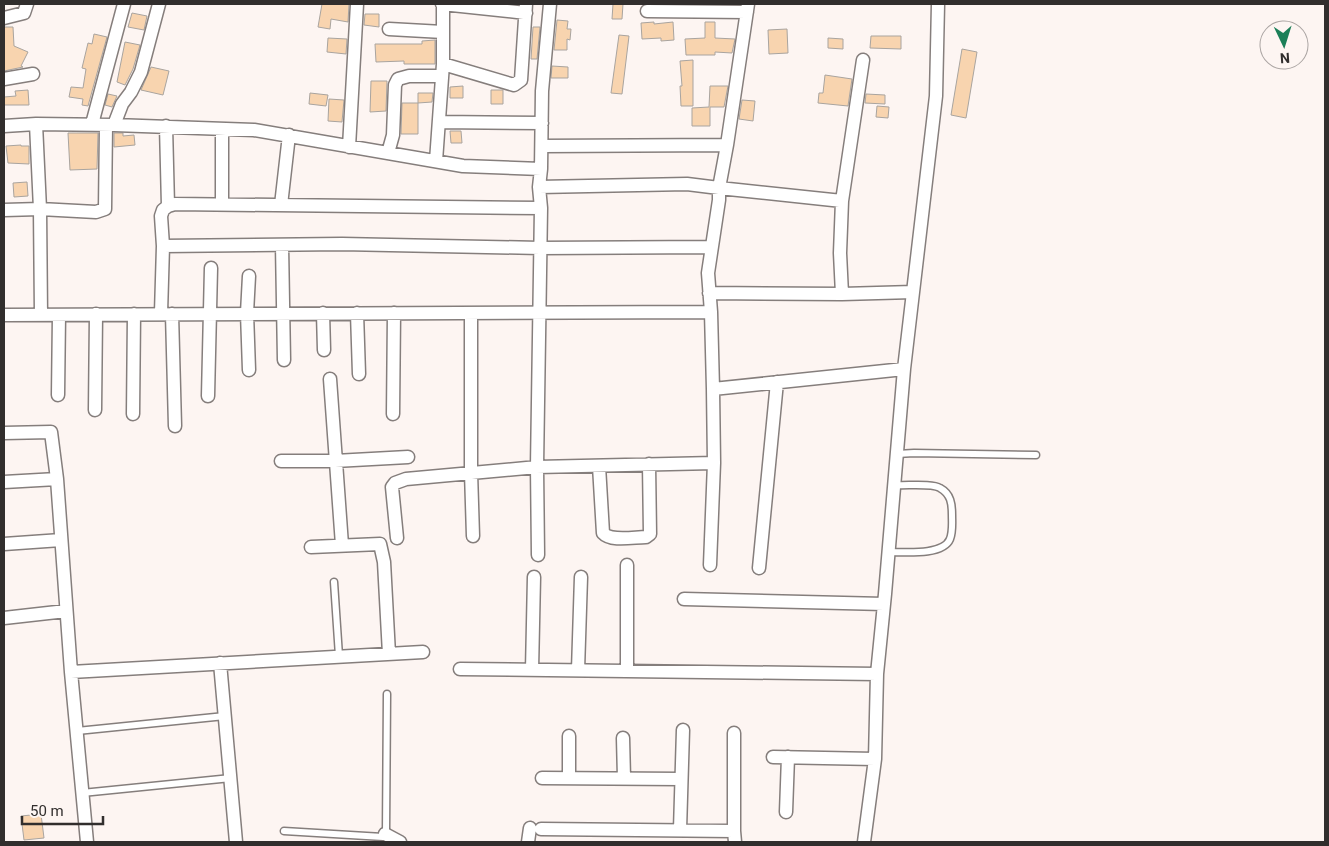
<svg xmlns="http://www.w3.org/2000/svg" width="1329" height="846" font-family="Roboto,sans-serif">
	<style>
		.building { fill: #f8d4af; stroke: #a9a49f }
		.lines { fill: none; stroke-linecap: round; stroke-linejoin: round }
		.service-casing { stroke: #857e7c; stroke-width: 9 }
		.minor-casing { stroke: #857e7c; stroke-width: 15 }
		.service { stroke: #fff; stroke-width: 6 }
		.minor { stroke: #fff; stroke-width: 12 }
	</style>
	<rect width="100%" height="100%" fill="#fdf5f2"/>
	<path class="building" d="M322 4H349L348 22 331 19 330 29 318 27Z
		M613 4H623L622 19H612Z
		M132 13 147 16 144 30 128 27Z
		M365 14H379V27L364 25Z
		M557 20 568 21 567 29H571L570 40 567 39V50H554Z
		M654 22V24L673 22 674 40 661 41V38L642 39 641 23Z
		M705 22H715V38L735 39 732 53 715 52V55H686L685 39 705 38Z
		M4 27H13L14 46 28 52 21 66 23 67 4 71Z
		M533 27H540L537 59H531Z
		M787 29 788 53 769 54 768 30Z
		M94 34 107 37 88 106 82 105 83 99 69 97 71 87 83 88 86 69 82 68 88 43 92 44Z
		M619 35 629 36 622 94 611 93Z
		M871 36H901V49L870 48Z
		M328 38 347 39 346 54 327 52Z
		M828 38 843 39V49L828 48Z
		M435 40V64H404V61L376 62 375 44H422V41Z
		M125 42 140 45 133 69 125 85 117 82Z
		M962 49 977 52 966 118 951 115Z
		M693 60V106H681L680 86H682L680 61Z
		M552 66 568 67V78H551Z
		M151 67 169 71 163 95 141 90Z
		M825 75 852 79 848 106 818 103 819 93H823Z
		M371 81H387L386 111 370 112Z
		M463 86V98H450V87Z
		M710 86H728L724 107H710V126H692V108L709 107Z
		M28 90 29 105H4V97L16 96 15 91Z
		M491 90H503V104H491Z
		M310 93 328 95 326 106 309 104Z
		M418 93H433L432 102 418 103Z
		M108 94 117 96 112 107 105 105Z
		M866 94 885 95V104L865 103Z
		M329 99 344 100 342 122 328 121Z
		M742 100 755 101 753 121 739 119Z
		M402 103H418V134H401Z
		M877 106 889 107 888 118 876 117Z
		M450 131H461L462 143H451Z
		M68 133H98L97 169 70 170Z
		M114 133H123V136L134 135 135 145 114 147Z
		M21 145V146H29V164L8 163 6 146Z
		M27 182 28 196 14 197 13 183Z
		M41 814 44 838 24 840 21 816Z"/>
	<g class="lines">
		<defs>
			<path id="service" d="M897 454 914 453 1036 455
				M889 552C904 552 943 556 950 539 953 531 952 523 952 515 952 504 951 494 940 488 932 483 906 486 894 485
				M334 582 339 656
				M77 731 225 716
				M82 793 231 778
				M284 831 383 837 386 833 387 694"/>
			<path id="minor" d="M442 4 526 13
				M647 11 747 12
				M4 18 24 13 27 4
				M389 29 443 32
				M443 64 514 85 521 80 526 4
				M4 79 33 74
				M439 122 542 123
				M36 124 40 209 41 315
				M92 124 124 4
				M114 125 122 104 131 92 141 72 159 4
				M4 126 36 124 114 125 254 130 463 166 541 169
				M166 126 168 206
				M222 129V204
				M542 146 727 145
				M349 147 357 4
				M388 153 393 135 395 85 398 79 409 76H442
				M436 161 443 64V4
				M539 187 687 184 719 188 842 201
				M281 205 289 135
				M4 210 40 209 96 212 105 209 106 125
				M282 245 284 360
				M163 246 342 244 540 248 712 247
				M709 293 842 294 913 292
				M842 294 840 253 842 201 863 60
				M711 312 708 273 719 200V188L727 145 748 4
				M161 313 163 246 161 216 163 210 168 206 175 204 541 208
				M323 313 324 350
				M357 313 359 374
				M471 313V472L473 536
				M172 314 175 426
				M4 315 711 312 713 389 904 369 885 594 877 674 875 759 864 842
				M904 369 936 96 938 4
				M249 370 247 313 249 276
				M330 379 342 545
				M58 395 59 315
				M208 396 211 268
				M95 410 96 314
				M133 414 134 314
				M393 414 394 313
				M4 433 51 432 57 479
				M281 461H335L408 457
				M599 466 603 533C611 542 634 537 646 537L650 534 649 464
				M4 482 57 479 71 672
				M397 538 392 487 395 483 406 479 537 467 714 463
				M4 544 61 540
				M311 547 380 544 384 562 389 654
				M538 555 537 467 541 208 539 187 541 169 542 91 550 4
				M627 565V671
				M710 565 714 463 713 389
				M759 568 777 382
				M684 599 884 604
				M4 618 66 611
				M220 663 236 842
				M460 669 877 674
				M532 670 534 577
				M578 670 581 577
				M623 738 624 778
				M773 757 875 759
				M542 778 681 779
				M569 778V736
				M786 812 788 757
				M541 829 734 831 735 842
				M680 830 683 730
				M734 831V733
				M385 834 400 842
				M87 842 71 672 423 652
				M528 842 530 828"/>
		</defs>
		<use href="#service" class="service-casing"/>
		<use href="#minor" class="minor-casing"/>
		<use href="#service" class="service"/>
		<use href="#minor" class="minor"/>
	</g>
	<rect width="1329" height="846" fill="none" stroke="#312e2d" stroke-width="10"/>
	<g transform="translate(1284 45) rotate(176)"><circle r="24" fill="#fdf5f2" stroke="#aba5a3"/>
	<path d="M0-4L9 19L0 12L-9 19Z" fill="#1b7f58"/>
	<text y="-8" font-size="14" font-weight="bold" text-anchor="middle" fill="#312e2d">N</text>
	</g>
	<path d="M22 816v8h81v-8" fill="none" stroke="#312e2d" stroke-width="2.5"/>
	<text x="30" y="816" font-size="15" fill="#312e2d" stroke="#fdf5f2" stroke-width="4" paint-order="stroke">50 m</text>
</svg>
